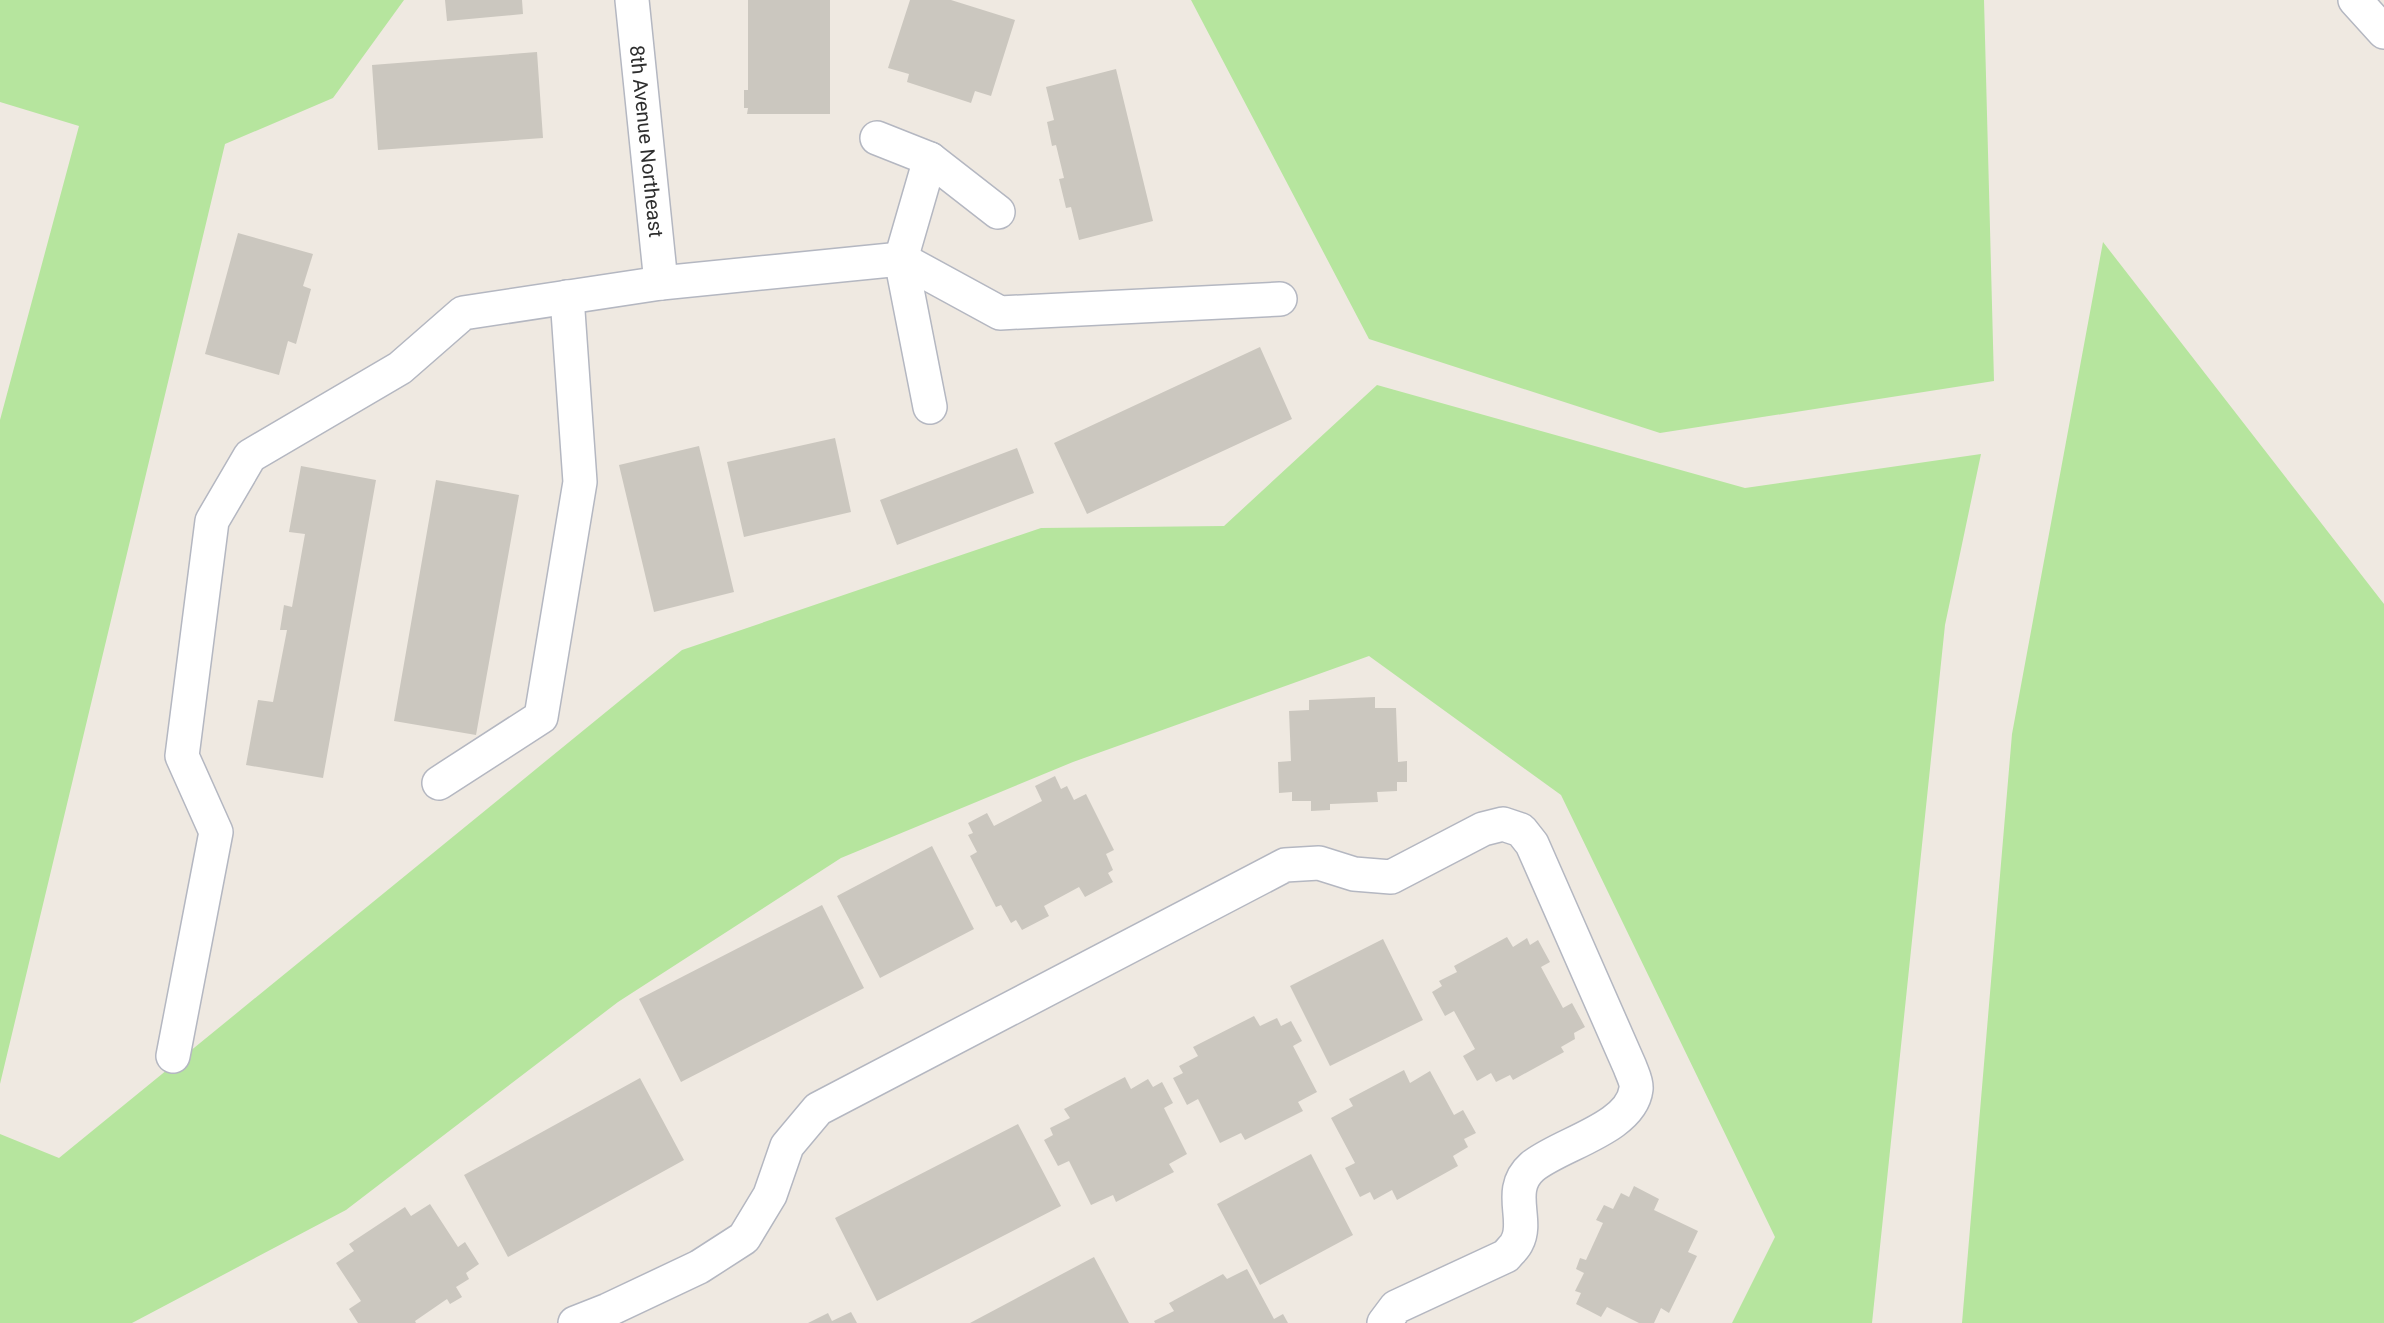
<svg xmlns="http://www.w3.org/2000/svg" width="2384" height="1323" font-family="Roboto,sans-serif">
	<style>
		.green { fill: #b6e59e }
		.building { fill: #cbc7bf }
		.lines { fill: none; stroke-linecap: round; stroke-linejoin: round }
		.minor-casing { stroke: #b4b7c1; stroke-width: 36 }
		.minor { stroke: #fff; stroke-width: 33 }
		.labels { text-anchor: middle; dominant-baseline: central; stroke-width: 6; stroke-linejoin: round; paint-order: stroke }
		.street-label { font-size: 20px; fill: #2e2e2e; stroke: #fff }
	</style>
	<rect width="100%" height="100%" fill="#efe9e1"/>
	<path class="green" d="M0 0H404L333 98 225 144 0 1084V420L79 126 0 102Z
		M1191 0H1984L1994 381 1660 433 1369 339Z
		M2103 242 2384 604V1323H1962L2012 734Z
		M1377 385 1745 488 1981 454 1945 625 1872 1323H1732L1775 1237 1561 795 1369 656 1073 762 841 858 618 1002 346 1210 132 1323H0V1134L59 1158 682 650 1041 528 1224 526Z"/>
	<path class="building" d="M445 0H522L523 14 447 21Z
		M748 0H830V114H747L748 108H744V90H748Z
		M910 0H951L1015 20 991 96 975 91 971 103 907 82 909 74 888 68Z
		M537 52 543 138 378 150 372 65Z
		M1116 69 1153 221 1079 240 1071 207 1066 208 1059 179 1064 178 1056 145 1052 146 1047 122 1054 120 1046 87Z
		M238 233 313 254 303 286 311 289 296 344 288 341 279 375 205 354Z
		M1260 347 1292 419 1087 514 1054 443Z
		M835 438 851 512 744 537 727 462Z
		M699 446 734 592 654 612 619 465Z
		M1017 448 1034 493 897 545 880 500Z
		M301 466 376 480 323 778 246 765 258 700 273 702 287 630H280L284 605 292 607 305 534 289 532Z
		M436 480 519 495 476 735 394 721Z
		M1375 697V708H1396L1398 762 1407 761V782H1397V791L1377 792 1378 802 1330 804V810L1311 811V801H1292V792L1279 793 1278 762 1291 761 1289 711 1309 710V700Z
		M1055 776 1061 789 1067 786 1074 800 1086 794 1114 850 1106 854 1113 870 1108 873 1113 882 1085 897 1079 887 1044 906 1049 916 1022 930 1016 920 1011 923 1001 905 996 907 970 856 977 852 968 835 973 833 968 823 987 813 994 826 1042 801 1035 786Z
		M932 846 974 929 880 978 837 896Z
		M822 905 864 988 681 1082 639 999Z
		M1507 937 1513 947 1527 938 1530 945 1538 940 1550 962 1541 967 1563 1008 1572 1003 1585 1027 1574 1033 1575 1039 1561 1047 1564 1052 1513 1080 1510 1075 1496 1082 1491 1073 1477 1081 1463 1056 1475 1049 1454 1011 1445 1016 1432 992 1442 986 1439 981 1457 972 1454 966Z
		M1383 939 1423 1020 1330 1066 1290 986Z
		M1254 1016 1260 1026 1277 1018 1281 1026 1291 1021 1302 1041 1293 1046 1317 1092 1298 1102 1303 1111 1245 1140 1241 1133 1220 1143 1198 1099 1187 1105 1173 1078 1183 1073 1179 1066 1198 1056 1193 1047Z
		M1404 1070 1410 1083 1430 1071 1454 1115 1463 1110 1476 1133 1464 1139 1468 1147 1453 1156 1458 1166 1397 1200 1392 1190 1374 1200 1370 1192 1360 1197 1345 1168 1355 1163 1331 1118 1353 1106 1349 1099Z
		M1125 1077 1131 1089 1148 1079 1153 1087 1162 1082 1173 1103 1164 1108 1187 1154 1169 1164 1174 1172 1116 1202 1113 1195 1091 1205 1069 1161 1058 1166 1044 1140 1053 1135 1050 1128 1070 1118 1064 1109Z
		M640 1078 684 1160 508 1257 464 1175Z
		M1018 1124 1061 1206 877 1301 835 1218Z
		M1311 1154 1353 1235 1260 1285 1217 1204Z
		M1634 1186 1659 1199 1654 1210 1698 1231 1688 1252 1697 1256 1669 1313 1661 1308 1654 1323H1639L1607 1307 1601 1317 1576 1304 1581 1293 1575 1291 1584 1273 1576 1269 1580 1258 1586 1260 1603 1223 1596 1220 1604 1205 1613 1209 1621 1193 1629 1197Z
		M430 1204 458 1247 465 1242 479 1264 466 1273 469 1279 456 1287 462 1297 450 1304 447 1299 415 1321 416 1323H358L349 1309 361 1301 336 1263 354 1251 349 1244 405 1207 411 1216Z
		M1094 1257 1129 1323H970Z
		M1247 1269 1274 1319 1283 1314 1288 1323H1155L1154 1321 1174 1311 1169 1303 1223 1274 1227 1279Z
		M851 1312 857 1323H808L828 1313 832 1321Z"/>
	<g class="lines">
		<defs>
			<g id="minor">
				<path id="s1" d="M632 0 661 283"/>
				<path d="M2355 0 2384 32"/>
				<path d="M877 138 930 159"/>
				<path d="M901 259 1000 313 1280 299"/>
				<path d="M930 407 901 259 930 159 998 212"/>
				<path d="M439 783 541 717 580 482 567 297"/>
				<path d="M173 1056 216 832 182 756 212 521 250 456 400 368 463 313 661 283 901 259"/>
				<path d="M575 1323 608 1310 699 1267 744 1238 770 1195 787 1146 818 1109 1285 865 1319 863 1354 874 1391 877 1483 829 1503 824 1521 830 1532 844 1630 1067C1632 1073 1637 1082 1636 1089 1631 1129 1559 1144 1532 1167 1506 1190 1529 1220 1517 1242 1515 1247 1509 1252 1506 1256L1396 1307 1384 1323"/>
			</g>
		</defs>
		<use href="#minor" class="minor-casing"/>
		<use href="#minor" class="minor"/>
	</g>
	<g class="labels">
		<g class="street-label">
			<text stroke="none"><textPath href="#s1" startOffset="142">8th Avenue Northeast</textPath></text>
		</g>
	</g>
</svg>
